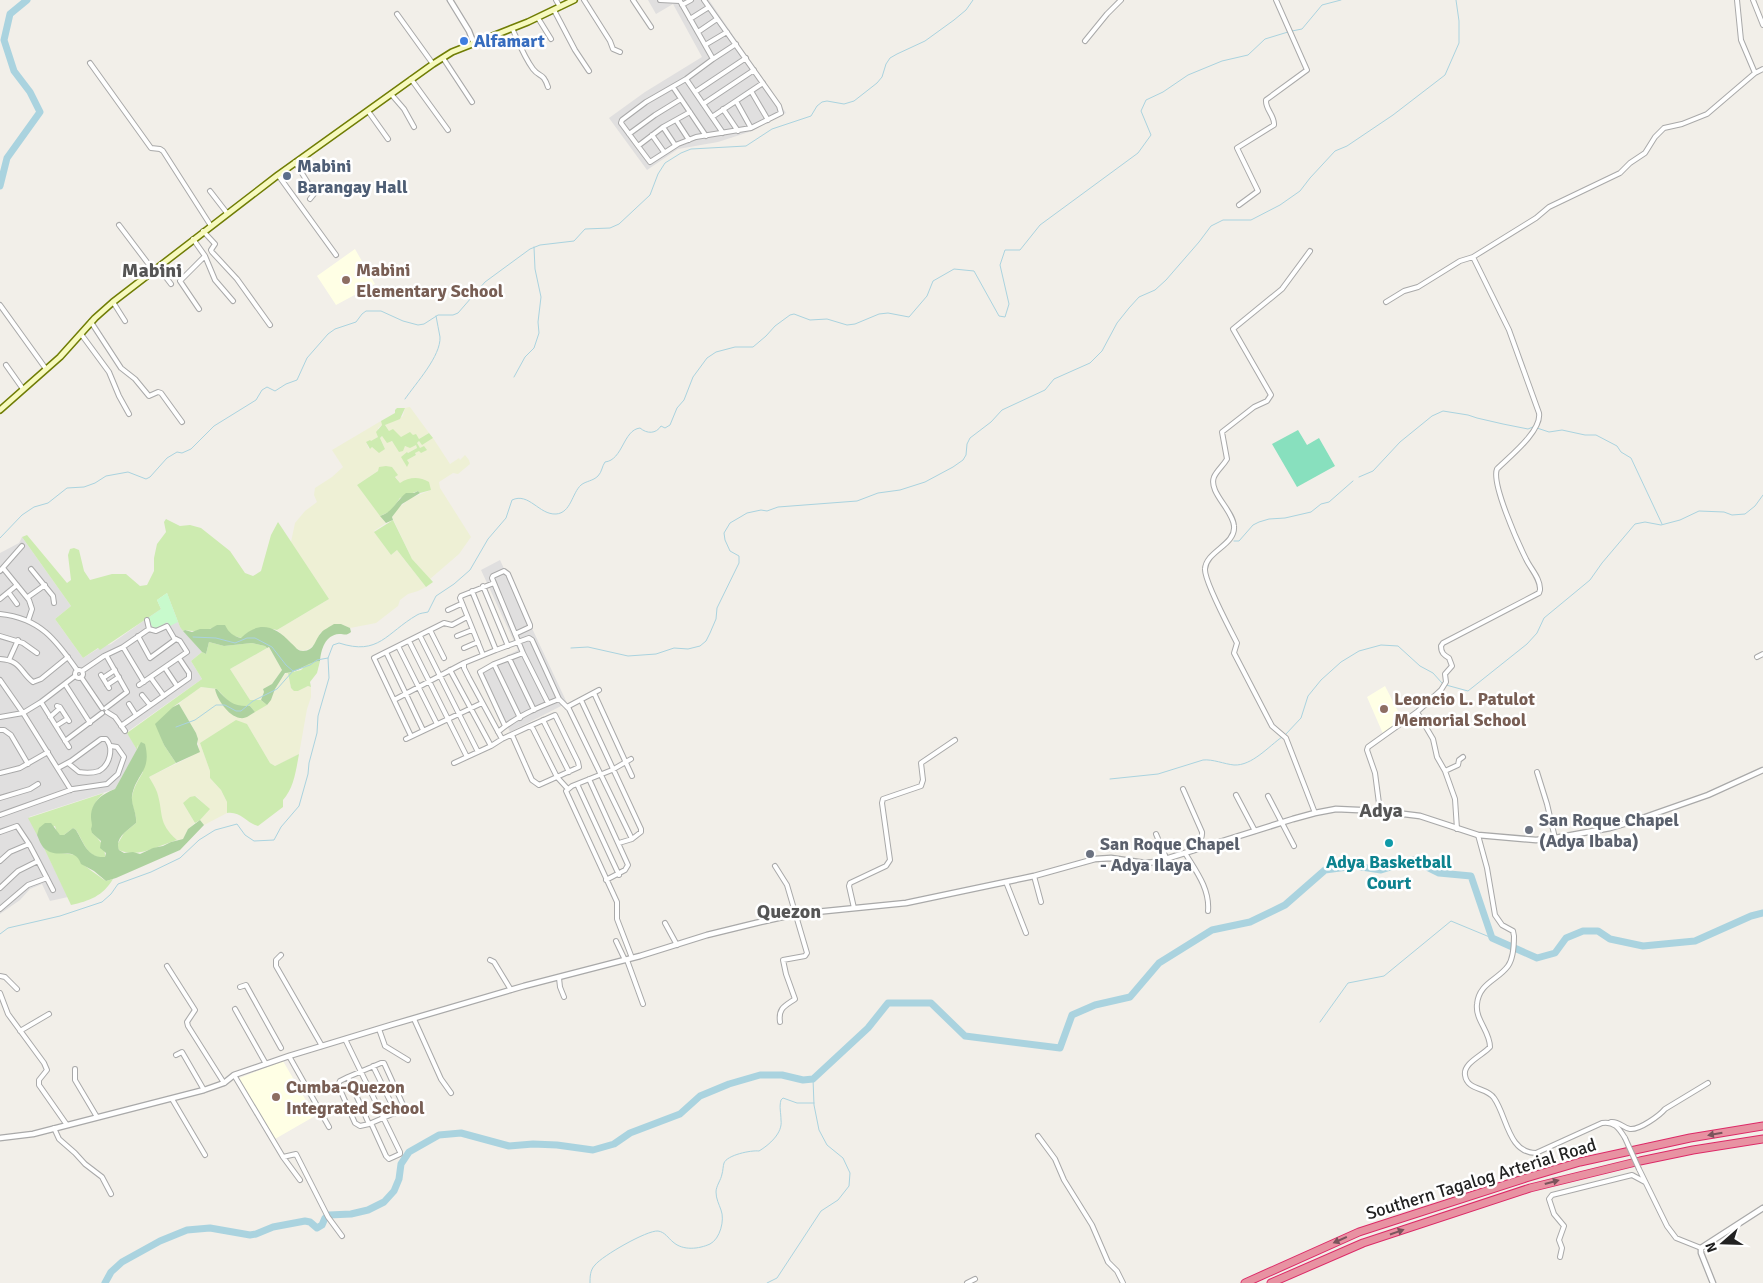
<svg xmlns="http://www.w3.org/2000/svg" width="1763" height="1283" font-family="Signika,sans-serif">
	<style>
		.residential { fill: #e0dfdf }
		.education { fill: #ffffe5 }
		.farmland { fill: #eef0d5 }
		.grass { fill: #cdebb0 }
		.forest { fill: #add19e }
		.park { fill: #c8facc }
		.pitch { fill: #88e0be }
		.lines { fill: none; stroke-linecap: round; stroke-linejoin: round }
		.stream { stroke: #aad3df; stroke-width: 1 }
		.river { stroke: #aad3df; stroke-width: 7 }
		.minor-casing { stroke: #a9a9a9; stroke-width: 6 }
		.tertiary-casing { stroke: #a9a9a9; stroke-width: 7 }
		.secondary-casing { stroke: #707d05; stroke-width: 8 }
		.motorway-casing { stroke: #dc2a67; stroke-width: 9 }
		.minor { stroke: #fff; stroke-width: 4 }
		.tertiary { stroke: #fff; stroke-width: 4.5 }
		.secondary { stroke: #f7fabf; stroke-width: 5 }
		.motorway { stroke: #e892a2; stroke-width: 7 }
		.minor-bridge-casing { stroke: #a9a9a9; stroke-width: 6; stroke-linecap: butt }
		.minor-bridge { stroke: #fff; stroke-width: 4 }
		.oneway { fill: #7b545c }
		.shop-dot { fill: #3f7fe0; stroke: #fff; stroke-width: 2 }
		.service-dot { fill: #5c6f8a; stroke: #fff; stroke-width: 2 }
		.education-dot { fill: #8d6e63; stroke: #fff; stroke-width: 2 }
		.worship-dot { fill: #6b7280; stroke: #fff; stroke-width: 2 }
		.culture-dot { fill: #0f9aa8; stroke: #fff; stroke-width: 2 }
		.labels { text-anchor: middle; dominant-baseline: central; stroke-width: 5; stroke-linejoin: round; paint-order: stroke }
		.shop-label { font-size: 18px; font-weight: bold; fill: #366cbe; stroke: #fff; text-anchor: start }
		.service-label { font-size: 18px; font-weight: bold; fill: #4e5e75; stroke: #fff; text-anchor: start }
		.education-label { font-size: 18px; font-weight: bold; fill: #785e54; stroke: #fff; text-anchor: start }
		.worship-label { font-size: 18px; font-weight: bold; fill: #5b616d; stroke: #fff; text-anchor: start }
		.culture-label { font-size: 18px; font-weight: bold; fill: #0d838f; stroke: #fff }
		.street-label { font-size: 18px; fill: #222; stroke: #fff }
		.quarter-label { font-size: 20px; font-weight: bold; fill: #555; stroke: #fff }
	</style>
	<rect width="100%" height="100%" fill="#f2efe9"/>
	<path class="residential" d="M648 0H709L786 113 752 131 718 142 678 149 647 170 609 118 645 92 702 57 673 4 656 14Z
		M22 537 71 606 55 619 83 658 99 648 111 644 160 609 167 593 180 627 202 652 191 661 202 679 127 732 137 750 115 789 29 817 68 897 50 901 42 884 30 889 20 900 0 914V553L19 543Z
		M500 560 567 703 510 732 480 669 518 650 481 570Z"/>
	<path class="education" d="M355 249 375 284 336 305 317 276Z
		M1385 686 1403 721 1384 736 1367 697Z
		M283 1061 315 1116 275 1139 237 1079Z"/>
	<path class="farmland" d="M410 407 429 433 419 439 413 435 401 437 389 431 385 425 403 416 405 408Z
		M381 421 382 425 378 428V437L371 442H366L369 449 372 447 376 449H385L380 438 382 436 403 448 406 446 416 445 417 448 408 453 407 452V465V460L416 455 415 453 420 449 417 443 419 441 422 444 433 438 450 464 459 458 460 460 465 455 469 460 470 464 458 474 453 473 439 482 440 488 471 537 459 554 430 579 412 559 392 517 398 508 411 498 431 490 400 483 395 476 397 475 380 467 378 471 357 485 386 523 374 531 391 555 397 550 426 587 418 591 408 594 400 600 398 606 376 623 350 628 341 624 320 633 317 642 309 649 302 651 295 648 277 630 329 599 291 542 295 523 305 511 317 502 314 495 315 488 332 477 343 467 332 450Z
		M269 647 282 670 272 684 263 689 264 692 261 700H250L230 669Z
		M286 673H288L291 688 298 691 308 686 311 687V697L307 709 299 754 275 766 270 763 247 724 200 743 210 771V778L221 790 227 802V813L204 825 200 820 209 809 196 796 183 803 195 823 188 829 183 839 177 840 169 833 161 819 157 793 149 777 190 757 199 748 196 733 179 704 189 694 201 687 215 689 222 704 233 715 271 700 275 689Z"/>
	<path class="grass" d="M397 408H405L400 419 385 425 389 431 393 429 401 437 410 432 413 435 416 434 419 439 429 433 433 438 422 445 419 441 417 443 420 448 424 446 427 450 421 453 419 451 415 453 416 455 407 460 409 463 407 467 401 457 407 452 408 453 417 448 416 445 410 448 405 446 403 451 399 452 392 441 387 443 382 436 380 438 385 449 379 453 372 447 370 449 366 442 370 440 371 441 378 437 376 432 382 425 381 421 395 413V410Z
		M386 466 392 467 398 475 395 477 400 483C409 477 419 476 429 482L431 490 420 493 418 491 400 498 391 511 380 516 357 485 378 471 379 467Z
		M166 519 180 526 190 525 201 528 230 551 245 573 253 576 261 571 271 535 278 522 329 599 277 630C263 627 252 627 242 638L234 636 217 626C207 631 196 632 185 630L183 631 180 627 167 593 157 600 161 609 100 650 98 648 83 658 55 619 71 606 22 537 27 535 67 583 71 580 68 555 70 549 74 548 79 550 84 571 90 580 112 574H126L140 586 147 585 154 571V558L157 544 166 532 164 522Z
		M393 520 412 559 433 582 426 587 397 550 391 555 374 532Z
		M209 642 224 646 252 643 265 646 267 648 230 669 250 700H261L267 705 255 712 250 706H235L229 702 217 689 201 687 173 707 160 733 164 745 176 763 149 777C152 782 155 787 157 792 164 814 157 822 177 840 159 845 138 859 119 850L117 845 124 833 136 823C137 815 133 810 132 802 131 791 138 781 143 772L138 745 137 750 127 733 202 679 191 661 202 652 206 654Z
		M320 661 317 673 310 682 311 687 308 686 298 691H294L291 688 288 673 301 670 309 662Z
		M236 720 247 724 270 763 275 766 299 754C296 770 294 788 283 800V807L258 826C246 823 241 811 227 813V802L221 790 210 778V771L200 743Z
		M104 793C88 807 93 814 92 833 99 838 106 848 105 858 87 858 85 844 76 830L73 828 64 835H60L57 833 55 826 39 832 37 835 28 818Z
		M195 796 210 809 200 820 195 823 183 803 190 797Z
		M44 848C55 855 64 852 76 855 79 858 81 862 84 865 86 867 103 879 106 881L113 879C103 896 89 901 71 905Z"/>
	<path class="forest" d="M418 491 420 493 402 504 392 517 393 520 386 523 380 516C393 512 396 501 406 493H414Z
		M334 624H341L350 628 351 632C346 636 345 634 339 634 325 635 321 650 320 661 306 662 301 672 285 673L275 689 271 700 267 705 261 700 264 692 263 689 272 684 282 670 269 647 267 648 265 646 252 643 224 646 209 642 206 654 202 652 183 631 185 630 192 632 200 629H210L217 625H225C229 633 233 636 241 638 259 620 275 626 291 643 295 646 297 651 303 651 315 651 315 639 321 633 324 629 330 627 334 624Z
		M215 689H217C227 701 234 707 250 706L255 712C250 715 246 719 240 718 228 716 217 699 215 689Z
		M179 704 196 733 198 739 197 744 200 752 176 763 164 745 155 724 173 707Z
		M141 742 145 744C152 772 136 773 132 796 131 805 137 813 136 823 128 830 114 838 119 850L124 853 133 852 140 854 153 848 163 846 171 842 183 839 188 829 200 820 204 825 180 850 116 878 106 881 94 871 81 864C74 845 59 860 45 849 41 846 39 839 37 835L39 828 45 823H51L60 835H64L73 828 76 830C84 843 87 858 105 857L106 853 100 848 101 841 92 833 91 829C93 824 91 822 91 817 91 802 102 794 115 789Z"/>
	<path class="park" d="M167 593 178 622 170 626 167 622 158 628H153L148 618 161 609 157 600Z"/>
	<path class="pitch" d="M1298 430 1307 445 1319 438 1335 466 1297 487 1272 444Z"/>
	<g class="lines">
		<path class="stream" d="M1292 31 1302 29 1322 5 1341 0
			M514 377 525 357 534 348 539 333 538 322 541 297 535 269 534 247
			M405 399C416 383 441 356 440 337 439 330 437 323 436 316
			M1537 428 1549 432 1562 430 1585 435H1596L1617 446 1621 452 1631 458 1662 524
			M1359 477 1373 471 1400 442 1432 416 1443 411 1468 415 1477 418 1503 424 1528 429 1533 427
			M0 538 22 515 34 507 48 503 67 488 84 487 95 483 106 476 128 472 146 479 150 477 167 458 177 452 182 453 191 449 214 426 256 400 262 390 267 387 275 391 286 384 297 380 307 358 328 334 335 329 356 322 362 314 366 311H381L403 321 418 325 424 324 438 315H453L458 313 485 282 530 249 540 245 574 241 585 229 610 228 619 224 650 195 658 174 665 163 681 153 691 149 746 146 772 129 811 116 817 106 822 102 827 101 844 104 854 101 877 83 882 77 886 64 890 58 897 54 925 41 954 20 966 10 973 0
			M1234 541H1239L1253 525 1259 522 1269 519 1285 518 1311 512 1321 504 1329 502 1353 481
			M193 637 216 638 235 643 247 638H255L272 647 286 665 293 671
			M571 648 588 647 628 656 656 654 674 648 688 649 700 646 706 641 710 633 716 619 717 608 739 563V556L730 551 725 540 724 533 730 523 742 516 747 513 761 510 767 511 778 507 857 501 878 493 900 490 925 482 953 467 963 460 966 455 967 444 970 438 991 422 1002 410 1045 390 1054 379 1090 363 1102 351 1117 323 1129 308 1139 297 1155 290 1166 280 1199 242 1211 226 1223 220H1251L1280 205 1300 191 1310 178 1335 151 1347 146 1393 115 1445 75 1459 43V21L1456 0
			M1446 685 1468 691 1527 644 1537 633 1544 618 1590 580 1602 563 1635 524 1645 522 1661 525 1680 520 1699 511 1724 512 1732 515 1745 514 1755 506 1763 495
			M176 727 195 720 216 705H225L236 711H241L253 701 277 689 293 671 310 665 317 660 328 658
			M1286 734 1301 718 1308 696 1321 680 1341 662 1359 651 1381 645 1398 646 1420 666 1433 673 1442 683
			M1110 779 1158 774 1203 760C1213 759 1224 764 1234 765 1252 766 1269 746 1282 737
			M0 934 8 928 60 916 102 902 111 894 118 884 151 872 180 858 199 840 215 830 237 824 245 835 254 841 274 840 281 827 299 806 308 774 309 763 317 733 318 716 329 678 328 658 333 645 339 643C379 656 386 633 417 615 420 613 424 613 428 612L436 596 454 584 470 570 488 539 506 518 512 500C529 492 539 515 556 514 571 513 572 493 581 485 586 481 593 481 598 476 602 472 602 466 605 462 623 460 623 430 640 428 647 434 656 434 661 426L665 428 670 425 677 408 684 400 693 377 707 358 716 352 735 347H753L766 336 775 326 790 315 794 314 810 320 827 319 847 325 855 324 879 314 888 313 909 317 927 296 933 281 954 269 974 271 999 316 1005 317 1009 304 1000 265 1005 250H1020L1040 225 1138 153 1151 135 1141 111 1146 100 1163 92 1188 75 1222 61 1248 55 1265 39 1288 32
			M1320 1022 1348 983 1384 976 1451 921 1492 938
			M590 1283C590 1277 590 1270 595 1265 602 1256 647 1230 658 1231 665 1232 668 1238 673 1242 683 1251 699 1249 710 1244 720 1239 725 1220 721 1210 719 1204 716 1199 716 1192 716 1186 721 1180 722 1174 723 1171 723 1166 724 1163 727 1155 751 1150 759 1151 769 1145 783 1133 781 1120 781 1113 779 1107 781 1100L783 1098 797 1103H814
			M767 1283 777 1278 821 1211 838 1200 849 1186 850 1173 843 1158 827 1145 819 1130 814 1105 813 1079"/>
		<path class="river" d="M0 186 7 158 40 112 30 92 14 71 4 40 10 14 27 0
			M105 1283 111 1272 122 1262 160 1241 187 1230 210 1228 250 1235 256 1234 273 1227 305 1221 310 1222 317 1228 322 1225 325 1218 329 1215 351 1214 368 1210 384 1202 394 1191 399 1179 401 1164 409 1152 439 1135 461 1133 509 1146 533 1144 557 1145 593 1150 614 1144 630 1133 680 1114 700 1096 729 1084 760 1075H782L803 1080 813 1079 868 1028 888 1003H931L965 1036 1060 1048 1072 1015 1095 1005 1130 997 1159 963 1212 930 1250 922 1285 905 1325 870 1355 866 1381 870 1413 860 1439 873 1471 876 1492 938 1537 958 1555 953 1566 938 1583 931H1598L1610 939 1643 946 1695 941 1751 916 1763 913"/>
		<defs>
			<path id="minor" d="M556 0 560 7
				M584 0 610 41 613 49 620 52
				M633 0 651 27
				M660 0 680 1 713 59 686 79 646 102 622 120 621 123 638 146 663 127 690 112
				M1737 0 1741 40 1755 73
				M1753 0 1763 25
				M682 5 691 0
				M554 10 575 50 589 71
				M397 14 433 64
				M538 18 551 39
				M690 19 709 7
				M512 28C518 41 524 57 533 69 540 78 543 72 548 87
				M698 32 717 19
				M1085 41 1107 14 1121 0
				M705 45 727 32
				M443 58 472 102
				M713 59 736 44
				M90 63 151 148 160 149 163 151 211 226
				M411 79 448 130
				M686 79 723 133
				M673 87 706 136
				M751 91 768 120
				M695 92 746 58
				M391 94 404 109 414 127
				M736 101 751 128
				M703 104 754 70
				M723 109 738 131
				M368 111 388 139
				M712 117 763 83
				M676 120 689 140
				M663 127 675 145
				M629 134 655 115 681 99
				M652 135 664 152
				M638 146 650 162 678 144 696 137 751 128 781 113 779 106 704 0
				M295 162 313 191 314 194 310 199
				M278 175 336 255
				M210 191 227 213
				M1239 205 1258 191 1237 148 1274 125C1275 116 1265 109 1266 100L1307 70 1276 0
				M119 225 153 270
				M203 231 215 244 211 250 212 252 237 279 270 325
				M193 239 205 256 180 281 199 309
				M1310 251 1282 289 1233 329 1271 395 1267 401 1254 407 1222 432 1227 459C1223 466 1217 470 1214 477 1208 492 1233 510 1234 526 1236 545 1206 551 1205 569 1204 581 1230 629 1237 643L1234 653 1272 726 1286 738 1315 813
				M205 256 215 280 233 301
				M158 267 171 284
				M113 302 125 321
				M1386 302 1404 291 1418 287 1460 261 1473 257
				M0 305 46 369
				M91 322 121 368 135 379 149 396 158 392 161 393 182 422
				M81 334 109 372 119 396 129 414
				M6 365 23 389
				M3 568 29 600 32 609 28 621
				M31 569 53 596 54 603
				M0 571 22 546
				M483 586 508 646
				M472 591 496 650
				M9 593 17 604
				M28 597 45 585
				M0 599 17 585
				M448 610 461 604
				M0 614C40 618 56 640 77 670
				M147 620 149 629
				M430 630 444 658
				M515 634 530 627V625L508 574 504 571 493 576 492 578 523 653 548 703
				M0 636 23 643 37 653
				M138 636 150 658 176 639
				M420 636 478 752
				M457 636 472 630
				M409 641 467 757 491 746 450 670
				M398 646 437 724
				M123 647 149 629
				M464 648 478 642
				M386 652 423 730
				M106 655 127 692 106 708
				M483 655 460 598 461 596 494 583
				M1757 657 1763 654
				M509 658 534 710
				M0 659C21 660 20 672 33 682
				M9 660 18 640
				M494 664 520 718
				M165 668 177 686
				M75 674a4 4 0 1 1 8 0a4 4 0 1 1-8 0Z
				M82 671 104 656 123 647 144 682
				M101 675 109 688
				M81 677 102 708
				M103 678 115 670
				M151 678 164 696
				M0 680 23 713 71 790
				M33 682 41 679 68 657
				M65 684 90 723
				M107 685 119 677
				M139 685 187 652 180 641 174 638 167 626 156 631 149 629
				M594 693 632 776
				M142 695 150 705
				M394 700 464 663
				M581 700 641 829V832L632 839
				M41 702 69 747
				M129 704 136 715
				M57 706 60 707 69 721
				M567 707 599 690
				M107 712 115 717 125 731
				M1417 712 1433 739 1437 757 1445 771 1455 799 1457 829
				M0 717 23 713 41 702 75 676
				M50 717 60 708
				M543 720 569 772
				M56 726 67 719
				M121 726 189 678V673L179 658
				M505 726 480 672 494 664 523 653
				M0 730H4L11 735 28 764
				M498 732C515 717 539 707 559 699
				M512 735 532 780 539 785 579 767 578 762 555 715 530 726
				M411 736 374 658 444 623 452 625 467 617
				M406 739 482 703
				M65 741 102 713
				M491 746 502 739
				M631 759 612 770 572 786 566 791 617 902V919L632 958
				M454 763 467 757
				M58 768 71 761 101 739H106C114 748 110 765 99 771 93 773 85 773 79 772L68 763
				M1445 771 1458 765 1459 760 1463 757
				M1537 772 1547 804 1555 838
				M0 773 20 768 48 752
				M589 779 628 865 625 870 606 880
				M577 784 619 875
				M567 788 557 777 533 729 530 726 502 739 469 678 464 668V663L496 650 529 638 532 640 559 699 569 709 632 839 619 843
				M1183 789 1202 832C1203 838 1198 842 1199 849
				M1236 795 1255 831
				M1268 796 1294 846
				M0 798 30 789 38 784
				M1380 811 1375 773 1367 750 1368 747 1417 712 1441 690 1446 682 1445 674 1452 666 1449 658C1444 655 1441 653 1441 646L1443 643 1539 593 1540 590C1541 579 1530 568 1526 559 1518 543 1491 483 1497 469 1509 457 1542 431 1539 413L1509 330 1473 257 1536 218 1549 207 1620 173 1630 163 1645 153 1655 137 1664 128 1682 124 1707 114 1755 73 1763 69
				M0 815 73 789 107 784 118 774 124 757 117 747 111 746
				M0 832 17 826 29 844 10 852 0 861
				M1156 834 1167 860
				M1478 835 1487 868 1495 915 1502 925 1513 931 1514 936C1514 944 1513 959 1508 966 1498 980 1479 983 1477 1004 1475 1020 1490 1031 1490 1047 1483 1055 1463 1063 1465 1075 1467 1091 1487 1087 1494 1098 1507 1116 1508 1153 1536 1153L1602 1123C1614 1121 1619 1128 1625 1138
				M1185 853C1196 871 1210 889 1208 911
				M38 861 53 890
				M775 866 787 885 807 953 805 956 783 960 786 974 795 999C785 1006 778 1008 780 1022
				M1034 876 1041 902
				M1006 882 1026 933
				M0 888 18 871 38 861 29 844
				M854 908 849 886 850 883 886 866 890 860 882 803 883 799 921 786 923 780 921 763 955 740
				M0 909 28 885 47 878
				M665 923 677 945
				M616 941 625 960
				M281 955 276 960V966L322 1046
				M490 960 494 962 511 990
				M627 960 643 1004
				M167 966 195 1010 187 1022 188 1026 224 1083
				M0 976 5 977 17 989
				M559 978 560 987 564 997
				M240 987 246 985 281 1048
				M0 993 8 1014 44 1063 47 1070 39 1080V1085L67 1125
				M235 1009 266 1064
				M414 1019 441 1079 451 1093
				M379 1029 385 1046 408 1060
				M20 1031 49 1014
				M345 1039 400 1152V1154L389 1159 386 1156 371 1123
				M176 1055 182 1052 204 1090
				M289 1056 329 1127
				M381 1063H384L404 1107V1109L369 1124 348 1077Z
				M373 1066 396 1113
				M75 1069V1080L97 1117
				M234 1075 283 1157 296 1154 328 1217 342 1236
				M348 1077 340 1081 338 1085 355 1123 360 1126 369 1124
				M172 1099 205 1155
				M1611 1122C1619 1121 1623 1128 1630 1129 1640 1130 1660 1115 1665 1109L1708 1083
				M54 1128 59 1139 75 1153 85 1164 102 1177 111 1194
				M1038 1136 1055 1159 1064 1180 1092 1225 1108 1262 1117 1271 1123 1283
				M283 1157 300 1180
				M1639 1169 1667 1226 1676 1238 1701 1248
				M1560 1257 1562 1248 1559 1240 1564 1226 1554 1214 1549 1199 1552 1195 1632 1175 1645 1182
				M967 1283 975 1279"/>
			<path id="tertiary" d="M450 0 469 31 474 44
				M0 1138 33 1134 204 1090 224 1083 234 1075 289 1056 391 1025 524 986 640 956 707 935 756 923 796 914 906 903 1034 876 1095 859 1111 858 1145 863 1156 862 1293 819 1315 813 1336 809 1380 811 1420 816 1478 835 1536 840 1555 838 1610 828 1631 822 1708 795 1763 770
				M1713 1283 1701 1253V1248L1763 1208"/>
			<path id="secondary" d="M0 410 60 357 95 318 113 302 278 175 433 64 452 52 528 22 574 0"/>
			<path id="motorway" d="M1245 1283 1359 1232 1526 1178 1580 1162 1690 1138 1763 1126
				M1271 1283 1363 1243 1530 1188 1640 1161 1693 1150 1763 1139"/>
		</defs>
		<use href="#minor" class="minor-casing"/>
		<use href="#tertiary" class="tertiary-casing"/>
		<use href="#secondary" class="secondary-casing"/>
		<use href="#motorway" class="motorway-casing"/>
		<use href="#minor" class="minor"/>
		<use href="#tertiary" class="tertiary"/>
		<use href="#secondary" class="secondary"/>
		<use href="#motorway" class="motorway"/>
		<defs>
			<path id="minor-bridge" d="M1625 1138 1639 1169"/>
		</defs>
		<use href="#minor-bridge" class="minor-bridge-casing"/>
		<use href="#minor-bridge" class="minor-bridge"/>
	</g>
	<defs><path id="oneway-solid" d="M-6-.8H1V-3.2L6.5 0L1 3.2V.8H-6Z" transform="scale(1.25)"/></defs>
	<g class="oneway">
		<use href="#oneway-solid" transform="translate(1715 1134) rotate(170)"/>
		<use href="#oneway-solid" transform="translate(1552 1182) rotate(-15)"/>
		<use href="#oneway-solid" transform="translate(1397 1232) rotate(-19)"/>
		<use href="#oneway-solid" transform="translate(1340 1240) rotate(156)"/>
	</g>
	<circle class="shop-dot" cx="464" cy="41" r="5"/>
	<circle class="service-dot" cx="287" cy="176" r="5"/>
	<g class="education-dot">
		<circle cx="346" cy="280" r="5"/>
		<circle cx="1384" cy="709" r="5"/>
		<circle cx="276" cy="1097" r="5"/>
	</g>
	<g class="worship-dot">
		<circle cx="1529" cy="830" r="5"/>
		<circle cx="1090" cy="854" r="5"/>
	</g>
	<circle class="culture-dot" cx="1389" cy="843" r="5"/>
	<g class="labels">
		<g class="shop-label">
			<text x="474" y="41">Alfamart</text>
		</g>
		<g class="service-label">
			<text x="297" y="166">Mabini<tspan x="297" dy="21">Barangay Hall</tspan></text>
		</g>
		<g class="education-label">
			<text x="356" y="270">Mabini<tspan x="356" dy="21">Elementary School</tspan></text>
			<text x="1394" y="699">Leoncio L. Patulot<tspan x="1394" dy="21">Memorial School</tspan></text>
			<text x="286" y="1087">Cumba-Quezon<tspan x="286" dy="21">Integrated School</tspan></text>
		</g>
		<g class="worship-label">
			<text x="1539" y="820">San Roque Chapel<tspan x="1539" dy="21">(Adya Ibaba)</tspan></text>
			<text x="1100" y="844">San Roque Chapel<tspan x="1100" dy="21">- Adya Ilaya</tspan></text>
		</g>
		<g class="culture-label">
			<text x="1389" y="862">Adya Basketball<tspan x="1389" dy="21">Court</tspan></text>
		</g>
		<g class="street-label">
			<text transform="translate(1481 1179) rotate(-17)">Southern Tagalog Arterial Road</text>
		</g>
		<g class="quarter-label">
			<text x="152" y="270">Mabini</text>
			<text x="1381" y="810">Adya</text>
			<text x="789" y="911">Quezon</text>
		</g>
	</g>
	<g transform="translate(1723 1243) rotate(250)" stroke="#ffffff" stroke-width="4" paint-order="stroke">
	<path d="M0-4L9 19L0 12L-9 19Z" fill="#222222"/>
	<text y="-8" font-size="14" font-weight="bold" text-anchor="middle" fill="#222222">N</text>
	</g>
</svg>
